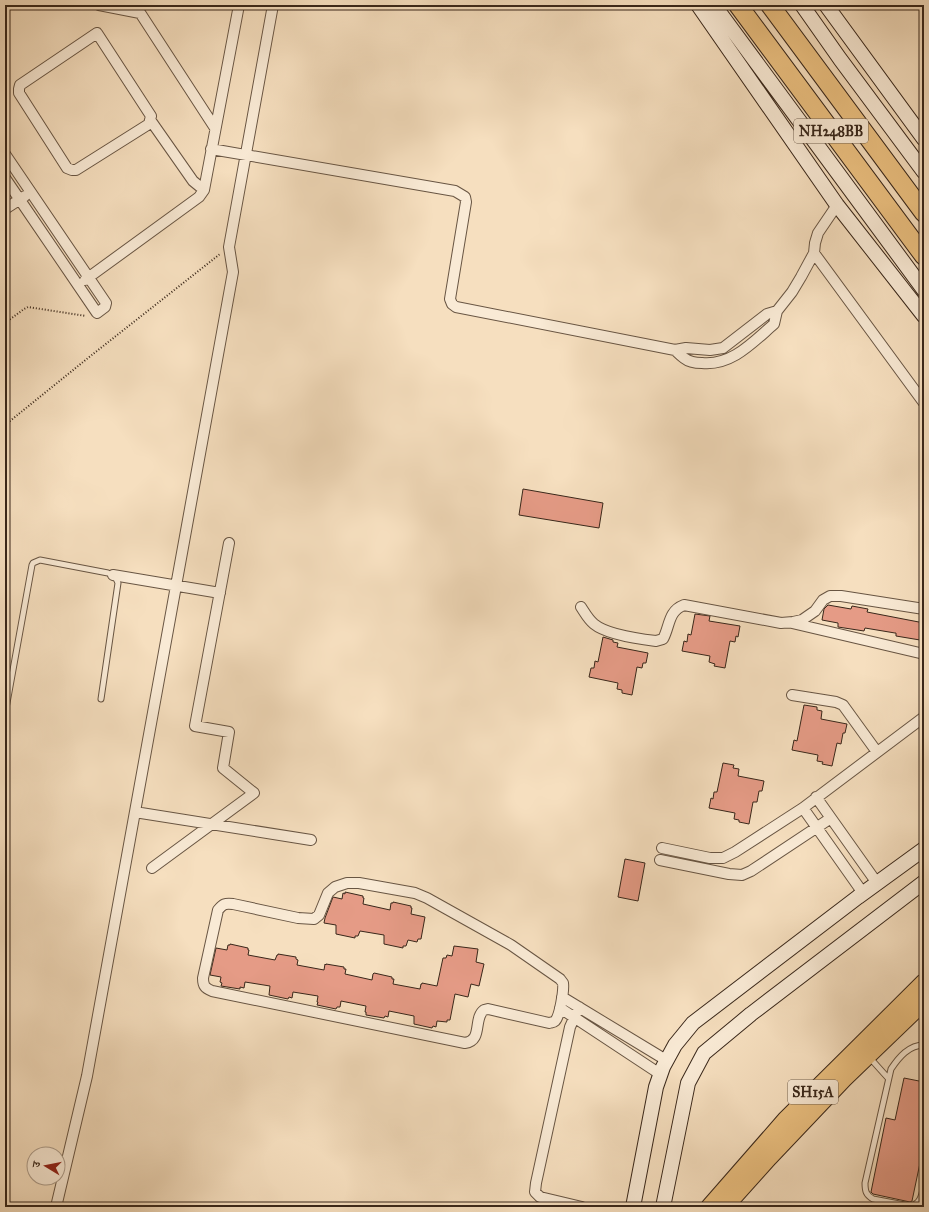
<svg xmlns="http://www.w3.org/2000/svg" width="929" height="1212" font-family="'IM FELL Great Primer','Noto Serif Devanagari',serif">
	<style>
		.building { fill: #e59b86; stroke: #39271a }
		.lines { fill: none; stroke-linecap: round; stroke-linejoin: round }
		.lane-casing { stroke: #685543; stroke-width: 7 }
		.street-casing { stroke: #685543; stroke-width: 12 }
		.secondary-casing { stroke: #39271a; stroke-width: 16 }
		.primary-casing { stroke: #39271a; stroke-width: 18 }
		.highway-casing { stroke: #39271a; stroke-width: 20 }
		.path { stroke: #39271a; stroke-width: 2; stroke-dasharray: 1 2; stroke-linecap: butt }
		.lane { stroke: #f9ead5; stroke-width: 5 }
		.street { stroke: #f9ead5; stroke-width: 10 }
		.secondary { stroke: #f9ead5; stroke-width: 14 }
		.primary { stroke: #ebc080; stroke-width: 16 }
		.highway { stroke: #ebc080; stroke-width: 18 }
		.labels { text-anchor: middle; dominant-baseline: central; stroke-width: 4; stroke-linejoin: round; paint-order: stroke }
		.shield { fill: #f9ead5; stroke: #736252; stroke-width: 1 }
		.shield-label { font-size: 14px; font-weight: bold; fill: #39271a }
	</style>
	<rect width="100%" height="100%" fill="#f6dfbf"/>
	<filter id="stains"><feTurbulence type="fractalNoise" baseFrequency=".005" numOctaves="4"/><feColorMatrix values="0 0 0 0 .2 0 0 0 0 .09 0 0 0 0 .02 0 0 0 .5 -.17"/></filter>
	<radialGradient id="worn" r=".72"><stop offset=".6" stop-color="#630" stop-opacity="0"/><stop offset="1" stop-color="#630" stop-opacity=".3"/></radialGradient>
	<path class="building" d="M523 489 603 503 599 528 519 515Z
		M828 605 851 609 852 606 868 609 867 612 924 623V640L920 639V640L896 636V633H895L865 628 864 631 838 627V623L822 620 824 609Z
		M695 614 710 616 709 621 740 626 738 637 736 636 735 642 730 641 725 668 714 666 715 664 709 662 710 656 682 651 684 641 687 642 688 634 691 635Z
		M603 637 613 640V642L618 643 617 647 648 653 646 663H643L642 668 637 667 632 695 622 693V690L617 689 618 683 589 677 591 668H594L595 661 598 662Z
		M804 705 817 707V710L822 711 821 719 847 724 845 733H843L841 744 837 743 832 766 822 764 823 762 817 761 818 755 792 750 794 740 797 741Z
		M723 763 734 765 733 768 739 769 738 776 764 781 762 791H759L757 802H753L749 824 739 822V820L734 819 735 813 709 808 711 798 713 799 714 792H717Z
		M625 859 645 863 638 901 618 897Z
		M345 892 363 896V898H364L363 904 390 910 391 903H393V902L411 906V908H412L411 914 425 917 421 939H418L417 942 408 940 406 946H403V948L384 944V935L360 931 358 936H355V938L336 934V925L324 923 325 918 333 897 342 899 343 893 345 894Z
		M230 944 248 948V950H249L248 955 275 960 277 955H278V954L296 957V959L298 960 297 965 324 970 325 964 326 965V964L344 967V969H346L345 974 372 980 373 974 374 973 392 977V979H394L393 984 420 989 421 984H422V983L437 986 443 958H446L447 955 452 956 454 946 478 949 476 962 484 964 479 986 471 984 468 997 455 994 450 1020H447V1022L437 1021 436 1027 433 1026 432 1028 414 1024V1016L389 1011 388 1017 385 1016 384 1018 366 1015V1012H365L366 1006 341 1001 340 1007H337L336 1009 317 1005 318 1002H317L318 996 293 992 292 998 289 997 288 999 269 995 270 986 245 982 244 988 240 987V989L221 986 222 983 220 982 221 977 210 975 216 948 227 950 228 945H230Z
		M904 1078 924 1082V1144L912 1201 910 1202 873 1194 871 1192 886 1118 895 1120Z"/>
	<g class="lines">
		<defs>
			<path id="lane" d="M5 714 32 565 33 563 40 560 108 573C114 575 116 577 118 583L101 699
				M924 1045C909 1045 899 1057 891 1069L865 1183C865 1191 866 1195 873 1199L910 1206C921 1204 922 1194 924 1185
				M870 1058 888 1078"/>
			<path id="street" d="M99 5 140 13
				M135 5 215 128
				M97 33 151 116 149 124 76 170H72L67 168 19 93V89L20 85Z
				M151 121 193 181 204 190
				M211 149 455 191 465 197 466 202 450 299 452 304 456 307 675 350 686 348 710 350 723 348 767 314 777 311
				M5 154 106 303 105 307 97 313 5 178
				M5 209 25 196
				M814 253 924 403
				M85 280 199 197 204 190 239 5
				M675 350C678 353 681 356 684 358 689 362 696 363 702 363 732 366 753 342 774 324L777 311 792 292 801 277 814 253 815 243 818 233 837 205
				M113 575 220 593
				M581 607C585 613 588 619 594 624 606 634 639 639 656 641L663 639C670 626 668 611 684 605L781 623 793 622 802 620 815 611 823 600 830 596H841L924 609
				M792 623 924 654
				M792 695 836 702 843 705 877 752
				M816 797 877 883
				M803 808 863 893
				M141 813 311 840
				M662 848 710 858H723L735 852 803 808 924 717
				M660 860 729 874 742 875 751 871 831 818
				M152 868 254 793 223 768 229 732 195 726 229 543
				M347 883H359L415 893 427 898 511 945 560 979 563 983C564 990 560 1016 555 1021 553 1023 551 1022 549 1023L488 1009 484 1010C473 1018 483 1041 465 1043L212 991C205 988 203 986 203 978L218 910C223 904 225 903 233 904L298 918 314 919 319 915 328 893 335 887Z
				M562 997 666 1060
				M579 1007 570 1027 536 1183 535 1192 540 1197 582 1207
				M560 1008 660 1074
				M56 1207 87 1076 233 272 229 247 273 5"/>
			<path id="secondary" d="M698 5 837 205 924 316
				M714 5 924 290
				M802 5 840 59 924 172
				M826 5 924 139
				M633 1207 656 1087 663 1067 675 1045 693 1023 858 897 924 849
				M663 1207 688 1083 704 1053 751 1014 924 882"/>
			<path id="primary" d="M709 1207 785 1120 924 982
				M725 1207 769 1158 844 1079 924 1002"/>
			<path id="highway" d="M738 5 924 256
				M770 5 924 213"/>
		</defs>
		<use href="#lane" class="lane-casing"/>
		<use href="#street" class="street-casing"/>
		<use href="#secondary" class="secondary-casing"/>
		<use href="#primary" class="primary-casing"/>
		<use href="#highway" class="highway-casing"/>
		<path class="path" d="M5 323 24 309 28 307 86 316
			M5 425 88 358 220 254"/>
		<use href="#lane" class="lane"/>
		<use href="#street" class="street"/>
		<use href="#secondary" class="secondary"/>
		<use href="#primary" class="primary"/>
		<use href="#highway" class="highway"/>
	</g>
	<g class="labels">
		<g class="shield">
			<rect x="794" y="119" width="74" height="24" rx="3"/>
			<rect x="788" y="1080" width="50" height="24" rx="3"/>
		</g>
		<g class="shield-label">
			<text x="831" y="131">NH248BB</text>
			<text x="813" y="1092">SH15A</text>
		</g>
	</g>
	<rect width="929" height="1212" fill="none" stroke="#f6dfbf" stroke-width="20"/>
	<rect x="6" y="6" width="917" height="1200" fill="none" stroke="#39271a" stroke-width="2"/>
	<rect x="10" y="10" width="909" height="1192" fill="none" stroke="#39271a"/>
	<g transform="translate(46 1166) rotate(280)"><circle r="19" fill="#f9ead5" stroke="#ac9c8a"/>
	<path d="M0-3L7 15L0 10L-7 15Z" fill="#8f2418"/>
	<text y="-6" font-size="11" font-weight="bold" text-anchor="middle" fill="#39271a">उ</text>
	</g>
	<rect width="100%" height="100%" filter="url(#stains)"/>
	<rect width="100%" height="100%" fill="url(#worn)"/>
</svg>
